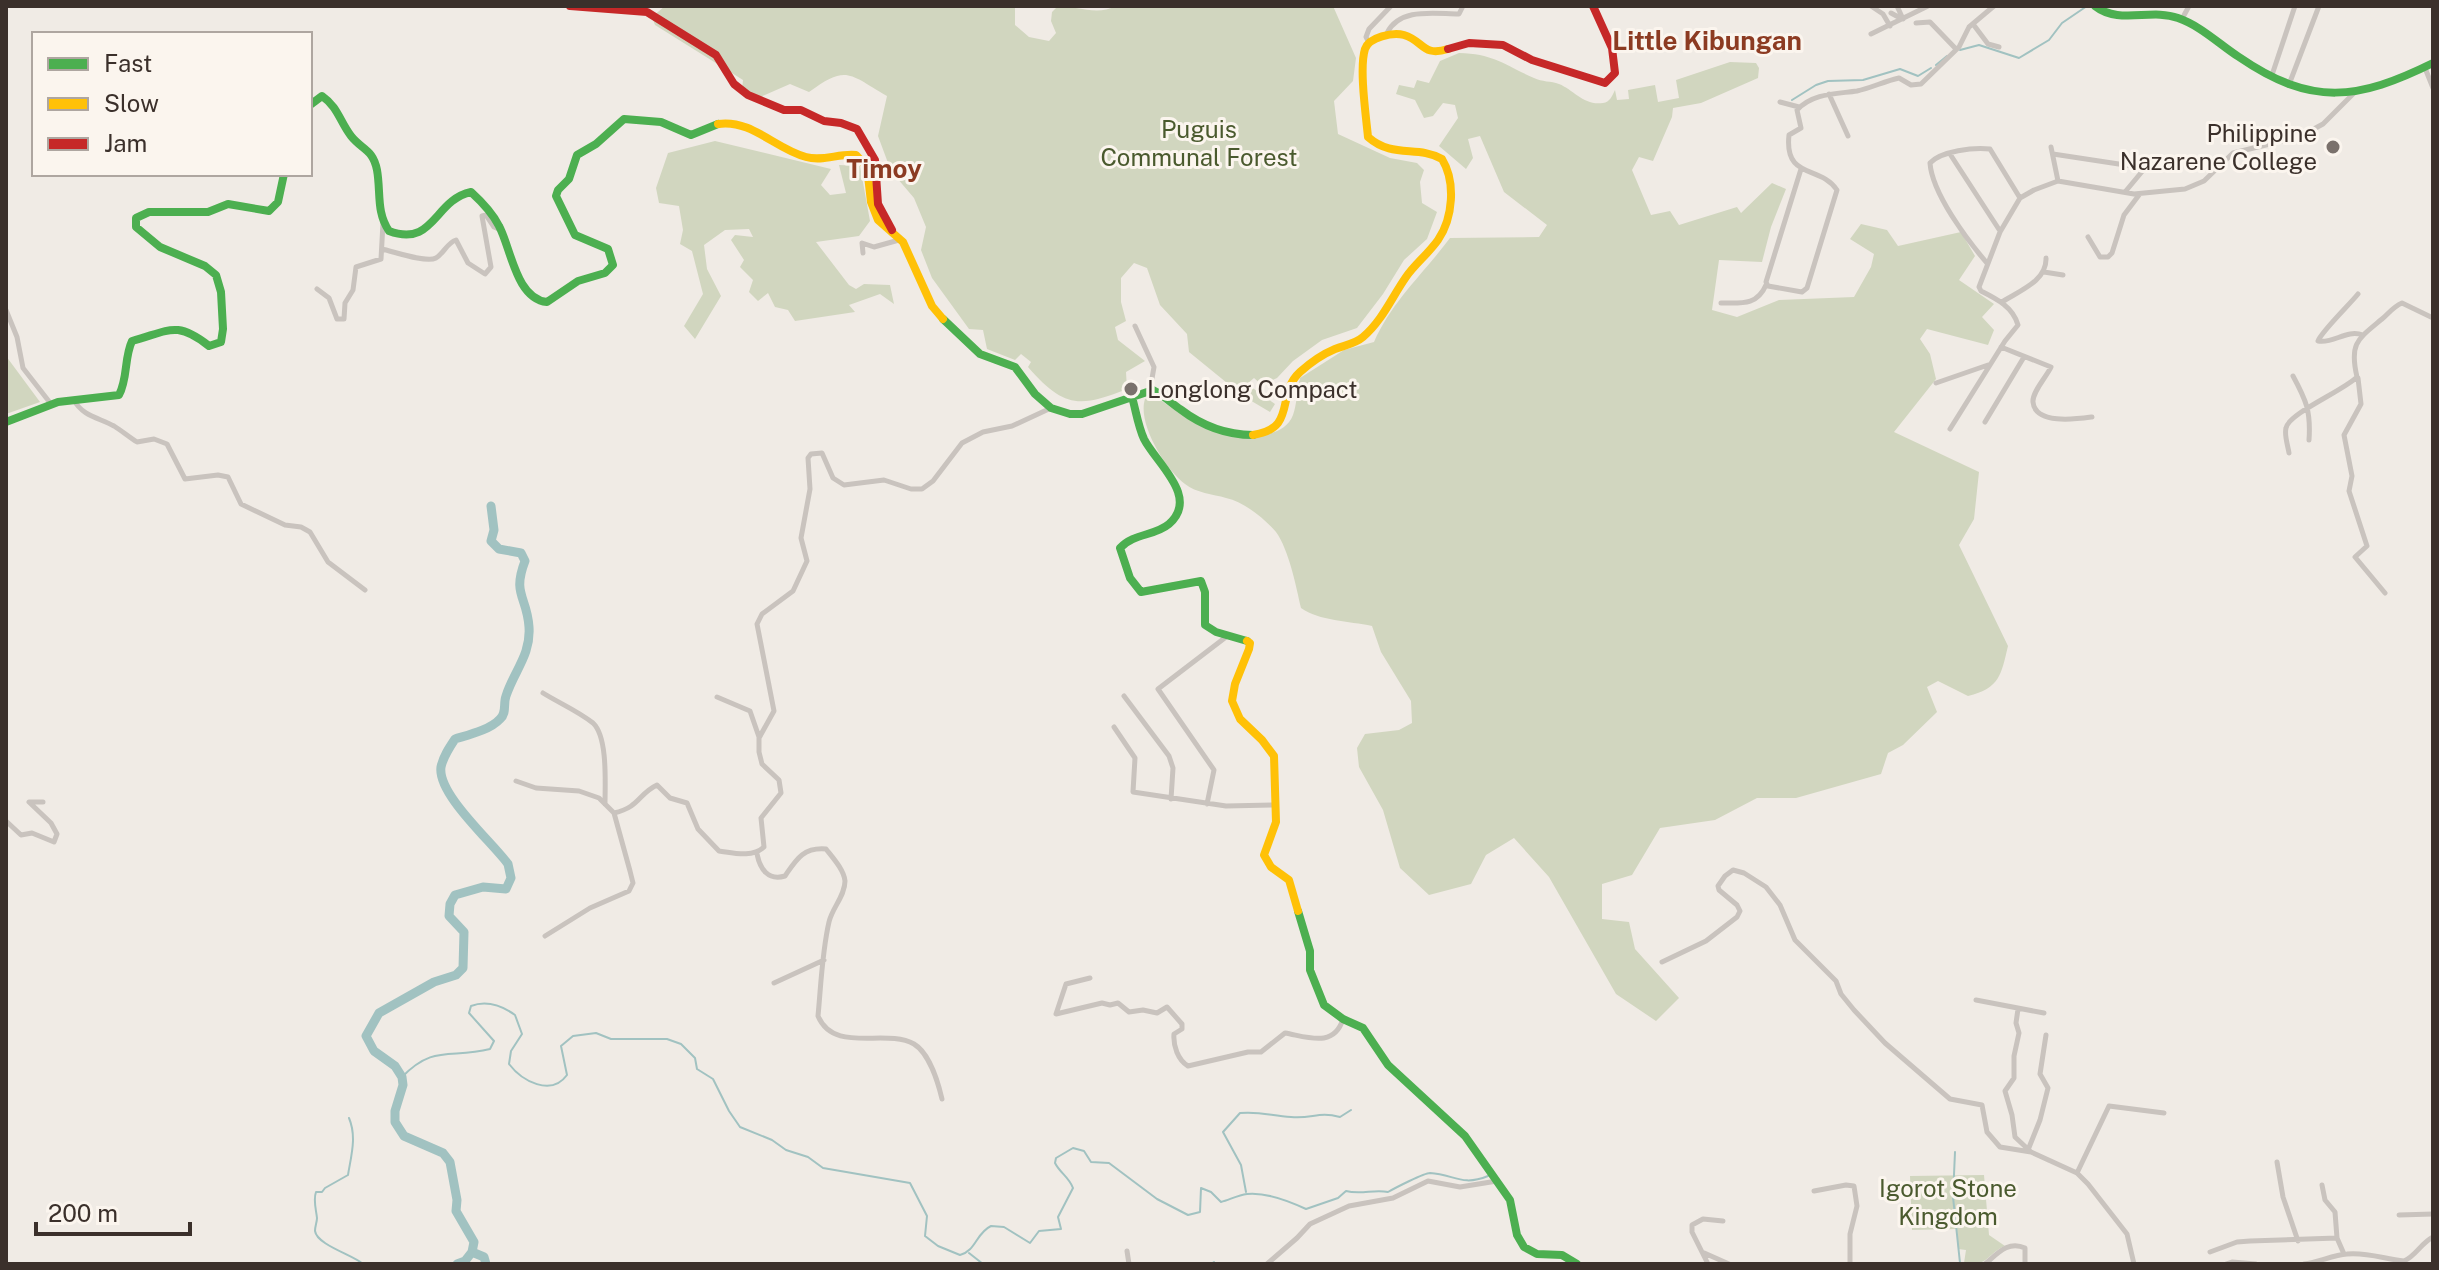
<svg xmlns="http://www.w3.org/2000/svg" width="2439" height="1270" font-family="'Public Sans',sans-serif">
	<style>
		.green { fill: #d1d6bf }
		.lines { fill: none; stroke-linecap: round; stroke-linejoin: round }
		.stream { stroke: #a1c2c1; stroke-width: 2 }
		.river { stroke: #a1c2c1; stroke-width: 9 }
		.street { stroke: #c9c3be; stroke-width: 5 }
		.fast { stroke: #4caf50; stroke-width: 8 }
		.slow { stroke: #ffc107; stroke-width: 8 }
		.jam { stroke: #c62828; stroke-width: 8 }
		.poi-dot { fill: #7a716c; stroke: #fbf5ee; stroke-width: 3 }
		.labels { text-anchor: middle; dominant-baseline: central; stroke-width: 6; stroke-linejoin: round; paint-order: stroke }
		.park-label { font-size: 24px; fill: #4a5a2e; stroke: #fbf5ee }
		.poi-label { font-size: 24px; fill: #3b302b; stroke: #fbf5ee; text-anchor: end }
		.neighbourhood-label { font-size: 26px; font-weight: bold; fill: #8c3b22; stroke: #fbf5ee }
	</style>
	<rect width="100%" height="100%" fill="#f0ebe5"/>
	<path class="green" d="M665 6H1015V25L1029 37 1049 41 1056 33 1051 21 1052 12 1058 6C1077 6 1097 16 1116 6H1333L1356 58 1353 81 1334 101 1338 134 1390 158 1417 163 1424 170 1420 182 1422 203 1437 212 1427 239 1404 260 1383 294 1357 328 1322 340 1293 361 1277 378 1262 385 1254 378 1247 384 1275 404 1270 412 1243 396 1189 352 1187 334 1160 305 1147 268 1134 263 1121 278V302L1126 321 1115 327 1118 340 1145 361 1126 372 1127 389C1079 408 1064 408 1028 367L1031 362 1021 354 1015 360 987 349 983 330 969 329 932 278 921 250 926 227 914 198 891 171 878 136 887 96C849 74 847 64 809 92L790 84 760 97 742 90 743 80 655 25 652 17Z
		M1459 53C1495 54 1504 65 1534 78 1542 82 1551 81 1559 84 1574 90 1584 106 1603 103 1610 102 1612 96 1615 90L1617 100 1629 99 1628 90 1655 85 1658 102 1679 98 1676 80 1730 62 1756 63 1759 68 1758 78 1701 103 1673 108 1672 117 1653 161 1639 157 1632 170 1651 215 1670 211 1679 225 1737 207 1741 213 1772 183 1786 189 1771 227 1762 262 1719 260 1712 310 1737 317 1779 300 1854 297 1871 267 1874 254 1850 239 1861 224 1887 230 1898 246 1961 232 1975 256 1959 280 1994 304 1982 317 1994 330 1988 345 1927 329 1920 339 1930 354 1936 379 1894 432 1979 472 1974 519 1959 545 2008 646C2001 675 2000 688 1968 696L1938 681 1927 687 1937 712 1903 745 1888 753 1881 774 1796 798H1757L1715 820 1660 828 1632 875 1602 884V919L1629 922 1635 949 1679 998 1656 1021 1616 994 1549 877 1514 838 1486 855 1471 884 1429 895 1400 868 1383 810 1359 767 1357 748 1365 734 1399 730 1412 723 1411 701 1381 652 1372 626C1349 621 1319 621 1301 608 1296 586 1289 550 1276 532 1264 518 1244 502 1226 498 1213 494 1196 493 1185 484 1165 469 1137 423 1145 399L1155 396C1188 420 1221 443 1263 435 1275 433 1288 428 1293 415 1297 404 1297 390 1300 378L1344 350 1374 342C1392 301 1424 273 1450 238L1539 237 1547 225 1504 192 1480 136 1468 139 1473 158 1466 169 1439 146 1458 118 1455 105 1443 103 1433 116 1424 118 1415 100 1396 94 1399 85 1414 88 1417 80 1429 83 1440 61Z
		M715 141 831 169 821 185 830 195 846 193 839 165 860 166 870 221 859 236 816 242 849 285 856 289 864 284 890 285 894 304 880 294 849 305 855 312 795 321 788 310 775 307 768 293 758 301 749 292 753 280 740 267 744 260 731 240 735 235 753 237 749 229 725 230 704 245 707 269 721 296 695 339 684 326 703 294 692 251 680 244 683 230 679 206 659 203 656 188 668 153Z
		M6 356 40 402 6 414Z
		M1984 1175 1989 1235 2005 1246C1986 1254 1989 1267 1964 1263L1966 1250 1958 1249 1957 1229 1912 1230 1910 1176Z"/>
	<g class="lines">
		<path class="stream" d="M1960 50 1979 45 2019 58 2049 40 2062 23 2087 6
			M1936 65 1947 56
			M1792 100 1816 85 1828 81 1863 80 1900 69 1918 76 1931 68
			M402 1077C434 1044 450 1059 490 1049L494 1041 469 1013 471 1006C487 1000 501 1005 515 1015L522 1034 511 1051 509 1064C522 1081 551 1097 567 1075L561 1046 573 1036 596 1033 611 1039H667L681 1044 695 1058 697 1069 713 1079 729 1111 740 1127 772 1140 786 1150 808 1157 823 1168 910 1183 927 1216 925 1236 938 1246 960 1255C976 1251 976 1233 991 1226L1004 1227 1030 1243 1039 1231 1061 1229 1058 1217 1073 1188C1069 1177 1060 1173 1055 1163L1056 1158 1073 1148 1084 1151 1091 1162 1109 1163 1157 1199 1188 1215 1200 1212 1201 1188 1211 1192 1221 1202C1229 1200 1238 1195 1247 1194 1267 1192 1289 1201 1306 1209L1338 1198 1346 1191C1361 1195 1374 1189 1388 1192 1395 1188 1424 1173 1430 1173 1454 1174 1461 1187 1488 1176
			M349 1118C357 1137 351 1156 348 1175L325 1188 322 1192H316C313 1200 316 1209 317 1218 317 1222 315 1226 315 1231 317 1245 353 1255 363 1264
			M1955 1152 1953 1197 1960 1263
			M1246 1192 1241 1165 1223 1132 1240 1113C1260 1111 1272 1116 1291 1117 1313 1119 1318 1111 1340 1117L1351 1110
			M969 1253 983 1264
			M987 1264H1009
			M1211 1264 1214 1262"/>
		<path class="river" d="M472 1252 484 1257 486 1264
			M457 1264 465 1261 472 1252 474 1242 456 1211 457 1200 450 1162 443 1153 404 1136 395 1122V1111L403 1085 402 1077 395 1066 374 1051 366 1036 379 1013 434 982 456 975 463 968 464 932 449 916 450 904 455 895 483 887 506 889 511 878 508 864C492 842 437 794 441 767 443 757 449 748 455 739 468 735 490 730 500 719 507 713 503 704 506 696 514 671 531 655 529 627 527 596 512 595 525 561L521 553 499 549 491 541 494 530 491 506"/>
		<path class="street" d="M1871 6 1883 14 1890 26
			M1897 6 1903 19
			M1891 13 1902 19
			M2182 19 2189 6
			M1916 23 1930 22 1956 49
			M1973 24 1988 44 1999 47
			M1387 33C1400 7 1435 14 1459 14L1463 6
			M1871 34 1928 6
			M1369 43 1366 37 1369 29 1391 6
			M2425 68 2433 88
			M2272 75 2295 6
			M2290 82 2319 6
			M1829 94 1848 136
			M1780 102 1799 107
			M2051 147 2058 181
			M1950 154 2000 231
			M2053 154 2145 168
			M1801 169 1766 282 1768 286 1802 292 1807 288 1837 190C1821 165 1784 180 1789 135L1801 128 1797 110C1813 93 1836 94 1857 91 1871 88 1885 81 1899 78L1911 85 1921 84 1959 47 1969 27 1994 6
			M2125 192 2145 168 2158 159
			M2088 237 2100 257H2108L2112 253 2124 215 2139 195
			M382 249C395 252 426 263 436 258 444 253 447 243 456 240L468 263 485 274 491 267 482 216 486 215 494 227 501 230
			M863 253 862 243 874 247 899 240
			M1987 263C1967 240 1932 193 1930 163 1941 151 1974 147 1990 149L2020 198
			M2044 272 2063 275
			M317 289 329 298 337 319H344L345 303 353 290 356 267 381 259 383 223
			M2358 294C2350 304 2321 332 2318 341 2334 344 2346 329 2363 335
			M2002 302C2019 291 2047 281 2046 258
			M1721 303C1741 303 1757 306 1766 285
			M6 310 17 337 23 368 51 404
			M1135 326 1154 367 1150 390
			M2001 347 2051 367C2047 376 2032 392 2033 402 2035 425 2077 419 2092 417
			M2293 376C2306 400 2311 411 2309 440
			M2358 378 2361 404 2344 435 2352 476 2349 491 2367 546 2355 557 2385 593
			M1936 383 1988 365
			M74 400C82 416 100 418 114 426 122 431 129 437 137 442L154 439 167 444 185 479 218 475 228 477 241 504 285 525 301 527 310 532 328 562 365 590
			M1985 422 2024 357
			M1950 429 2005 341 2018 325C2013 307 1997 299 1981 291L1979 287 2000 232 2020 198 2034 190 2058 181 2134 194 2185 189 2204 181 2233 153 2299 137 2323 124 2354 93
			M2289 453C2288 446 2284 435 2286 428 2289 413 2343 391 2357 377 2349 343 2358 339 2382 319 2389 313 2393 307 2402 303L2433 318
			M543 693C559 703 578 711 593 723 608 737 605 784 605 804
			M1124 696 1169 756 1173 768 1171 799
			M717 697 750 711 759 737
			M1114 727 1135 758 1133 792 1226 806 1275 805
			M516 781 536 788 579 791 599 798 614 813 630 871 633 883 629 891 590 908 545 936
			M1207 804 1214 770 1158 689 1226 637
			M614 813C640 807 638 794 657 785L670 798 687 803 698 829 719 851C734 853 752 858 764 847L761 818 781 793 779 780 762 764 759 752V738L774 711 757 624 762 614 793 591 807 561 801 538 810 489 808 458 811 454 822 453 833 478 844 485 884 480 911 489H922L933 481 962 443 983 432 1012 426 1051 408
			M6 821 21 835 32 833 54 842 57 834 51 823 29 802H43
			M757 854C760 869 768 881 785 876 796 860 803 847 826 849 833 858 844 870 845 881 845 896 832 908 829 922 822 952 821 985 818 1016 834 1054 885 1028 914 1044 929 1053 938 1082 942 1099
			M1662 962 1706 941 1737 917 1740 911 1737 905 1719 890 1718 886 1725 876 1733 870 1744 873 1766 887 1780 905 1795 940 1836 981 1841 994 1854 1010 1885 1043 1950 1099 1982 1105 1987 1132 2000 1147 2031 1152
			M1090 978 1066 984 1056 1014 1102 1003 1110 1005 1118 1003 1129 1012 1143 1010 1157 1013 1167 1007 1182 1024V1029L1174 1034C1173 1046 1178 1060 1188 1066L1248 1052H1261L1285 1033C1308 1037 1334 1048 1343 1019
			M774 983 824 960
			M1976 1000 2044 1013
			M2018 1009 2016 1023 2019 1033 2014 1056V1078L2005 1091 2012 1115 2015 1137 2031 1152 2077 1173 2088 1184 2127 1234 2134 1264
			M2028 1150 2040 1120 2048 1088 2040 1074 2046 1035
			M2277 1162 2283 1197 2298 1241
			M2077 1173 2109 1106 2164 1113
			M2322 1185 2325 1200 2335 1212 2337 1238
			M1814 1191 1846 1185 1854 1186 1857 1206 1850 1234V1264
			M2399 1215 2433 1214
			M1127 1251 1129 1264
			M1702 1252 1692 1232V1225L1703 1219 1723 1221
			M2210 1252 2237 1242 2250 1241 2337 1238 2344 1254
			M1267 1264 1297 1238 1310 1224 1349 1206 1393 1198 1428 1181 1460 1187 1497 1181
			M1708 1264 1702 1252 1729 1264
			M1985 1264C1997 1254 2008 1240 2025 1248V1264
			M2226 1264 2232 1262 2256 1264
			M2304 1264C2319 1262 2333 1255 2347 1254 2368 1252 2384 1259 2404 1261 2416 1256 2421 1243 2433 1237"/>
		<path class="fast" d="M2095 6C2119 25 2151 8 2178 18 2201 26 2219 44 2239 57 2312 107 2358 100 2433 63
			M310 105 322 96C338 107 340 122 351 136 362 150 373 149 377 170 381 192 376 212 389 231 434 248 434 200 471 192 482 202 492 212 499 226 511 248 516 299 547 302L578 281 605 273 613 265 608 249 575 235 556 196 558 190 569 179 577 155 596 144 624 119 661 122 691 135 718 124
			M943 319 980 354 1015 367 1035 394 1051 408 1070 414H1082L1153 390C1163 395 1171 403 1180 409 1201 425 1226 435 1253 435
			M1132 397C1136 411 1138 426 1144 439 1156 463 1200 497 1169 524 1155 536 1134 533 1120 548L1130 578 1141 592 1201 581 1205 592V625L1216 632 1247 641
			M6 422 58 402 119 395C128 378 124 358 132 341 169 331 176 320 209 346L221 342 223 329 221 292 216 275 205 266 160 247 136 227V218L149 212H208L228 204 269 211 278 202 284 174
			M1298 911 1310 951V970L1324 1005 1343 1019 1363 1028 1388 1065 1465 1136 1510 1200 1517 1235 1524 1247 1537 1254 1562 1255 1577 1264"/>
		<path class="slow" d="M718 124C752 119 775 149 806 157 823 162 839 153 856 155L867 167 871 202 878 220 903 242 932 306 943 319
			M1253 435C1298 428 1275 395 1300 372 1310 363 1323 354 1335 349 1345 345 1355 344 1363 337 1382 321 1392 297 1406 277 1415 264 1428 254 1438 240 1453 218 1456 182 1442 159 1417 145 1393 159 1368 137 1366 116 1359 68 1365 49 1369 37 1393 32 1404 35 1424 41 1422 57 1448 49
			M1247 641 1250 643 1249 649 1235 684 1232 701 1240 719 1262 740 1274 756 1276 822 1264 855 1271 867 1289 880 1298 911"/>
		<path class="jam" d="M570 6 647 12 716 55 734 84 748 95 784 110H801L824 121 841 123 857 129 875 160 878 204 892 230
			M1448 49 1469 43 1503 45 1532 60 1605 83 1615 73 1612 48 1593 6"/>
	</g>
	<g class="poi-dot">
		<circle cx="2333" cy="147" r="8"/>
		<circle cx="1131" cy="389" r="8"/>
	</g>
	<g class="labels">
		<g class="park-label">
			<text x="1199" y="129">Puguis<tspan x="1199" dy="28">Communal Forest</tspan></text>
			<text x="1948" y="1188">Igorot Stone<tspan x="1948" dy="28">Kingdom</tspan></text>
		</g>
		<g class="poi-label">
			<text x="2317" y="133">Philippine<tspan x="2317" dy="28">Nazarene College</tspan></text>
			<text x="1147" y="389" text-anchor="start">Longlong Compact</text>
		</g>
		<g class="neighbourhood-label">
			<text x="1707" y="40">Little Kibungan</text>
			<text x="884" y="168">Timoy</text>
		</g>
	</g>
	<rect width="2439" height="1270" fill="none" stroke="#3b302b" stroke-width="16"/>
	<rect x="32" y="32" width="280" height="144" fill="#fbf5ee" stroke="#aea6a0" stroke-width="2"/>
	<rect x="48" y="58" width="40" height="12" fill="#4caf50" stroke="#aea6a0" stroke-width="2"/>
	<text x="104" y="72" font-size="24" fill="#3b302b">Fast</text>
	<rect x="48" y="98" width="40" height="12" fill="#ffc107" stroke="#aea6a0" stroke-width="2"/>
	<text x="104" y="112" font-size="24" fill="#3b302b">Slow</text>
	<rect x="48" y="138" width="40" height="12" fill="#c62828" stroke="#aea6a0" stroke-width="2"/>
	<text x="104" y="152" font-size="24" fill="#3b302b">Jam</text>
	<path d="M36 1222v12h154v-12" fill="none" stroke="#3b302b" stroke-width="4"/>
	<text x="48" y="1222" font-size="24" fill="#3b302b" stroke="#fbf5ee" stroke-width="6" paint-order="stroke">200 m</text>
</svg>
